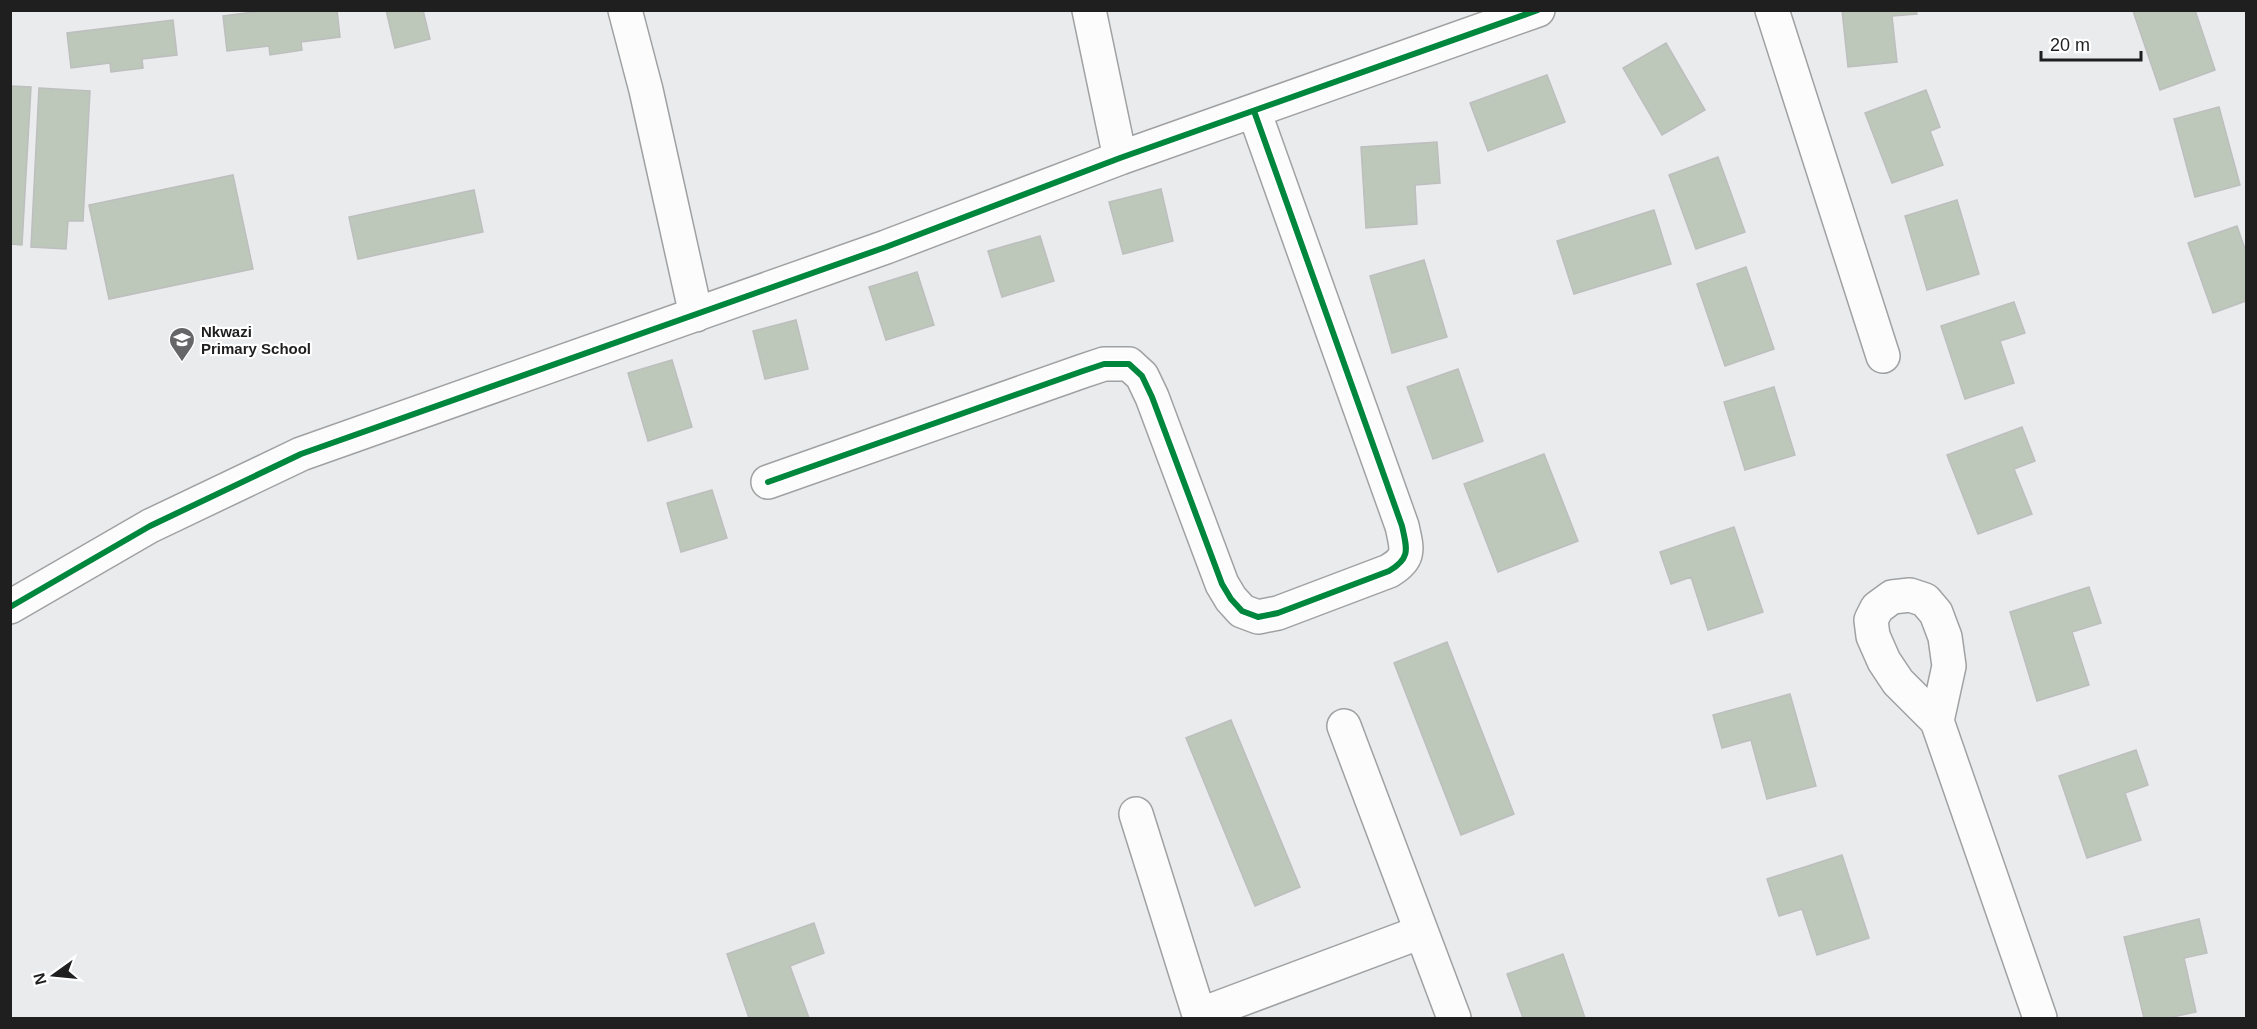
<svg xmlns="http://www.w3.org/2000/svg" width="2257" height="1029" font-family="Arial,sans-serif">
	<style>
		.building { fill: #bdc8ba; stroke: #bdbebe; stroke-width: 1.5 }
		.lines { fill: none; stroke-linecap: round; stroke-linejoin: round }
		.minor-casing { stroke: #a0a1a2; stroke-width: 36 }
		.minor { stroke: #fcfcfc; stroke-width: 33 }
		.cycleway-casing { stroke: #fff; stroke-width: 10 }
		.cycleway { stroke: #00873e; stroke-width: 6 }
		.labels { text-anchor: middle; dominant-baseline: central; stroke-width: 4.5; stroke-linejoin: round; paint-order: stroke }
		.poi-label { font-size: 15px; font-weight: bold; fill: #1f1f20; stroke: #fff; text-anchor: start }
	</style>
	<rect width="100%" height="100%" fill="#eaebed"/>
	<path class="building" d="M269 10H337L340 37 301 42 302 50 270 55 269 46 227 51 223 16Z
		M386 10H423L430 39 395 48Z
		M1842 10H1916L1917 14 1892 16 1897 62 1848 67Z
		M2195 10 2215 70 2160 90 2133 11Z
		M173 20 177 55 142 59 143 68 111 72 110 63 71 68 67 33Z
		M1666 43 1705 110 1662 135 1623 68Z
		M1547 75 1565 122 1488 151 1470 103Z
		M10 86 31 87 22 245 10 244Z
		M39 88 90 91 83 221H68L66 249 31 247Z
		M1926 90 1940 127 1930 131 1943 165 1892 183 1865 113Z
		M2219 107 2240 185 2195 197 2174 119Z
		M1437 142 1440 183 1415 185 1417 224 1366 228 1361 147Z
		M1718 157 1745 232 1696 249 1669 175Z
		M233 175 253 269 109 299 89 205Z
		M1161 189 1173 241 1123 254 1109 202Z
		M474 190 483 232 358 259 349 217Z
		M1957 200 1979 274 1927 290 1905 216Z
		M1654 210 1671 264 1574 294 1557 241Z
		M2237 226 2246 252V301L2213 313 2188 243Z
		M1040 236 1054 281 1002 297 988 251Z
		M1424 260 1447 337 1392 353 1370 276Z
		M1746 267 1774 349 1725 366 1697 284Z
		M917 272 934 325 886 340 869 287Z
		M2014 302 2025 333 2000 341 2014 383 1965 399 1941 326Z
		M796 320 808 369 765 379 753 331Z
		M672 360 692 427 648 441 628 373Z
		M1458 369 1483 441 1433 459 1407 387Z
		M1774 387 1795 455 1745 470 1724 402Z
		M2022 427 2035 461 2014 469 2032 514 1978 534 1947 455Z
		M1544 454 1578 541 1498 572 1464 484Z
		M712 490 727 538 681 552 667 503Z
		M1734 527 1763 612 1708 630 1691 577 1671 584 1660 552Z
		M2089 587 2101 623 2072 632 2089 685 2037 701 2010 612Z
		M1447 642 1514 814 1461 835 1394 663Z
		M1790 694 1816 786 1767 799 1751 740 1722 748 1713 715Z
		M1231 720 1300 887 1255 906 1186 738Z
		M2136 750 2148 785 2125 793 2141 840 2087 858 2059 776Z
		M1842 855 1869 938 1817 955 1802 909 1779 916 1767 879Z
		M2199 919 2207 953 2184 958 2196 1012 2168 1018H2144L2124 937Z
		M814 923 824 953 790 966 809 1018H749L727 954Z
		M1563 954 1585 1018H1523L1507 974Z"/>
	<g class="lines">
		<defs>
			<path id="minor" d="M625 10 646 90 696 315
				M1089 10 1120 158
				M1772 10 1883 356
				M768 482 1083 371 1104 364H1129L1142 376 1152 397 1222 584 1231 599 1242 611 1258 617 1278 613 1389 571C1411 558 1407 549 1402 526L1254 111
				M10 607 150 526 301 454 886 247 1120 158 1538 10
				M1937 721 1949 666 1945 637 1936 613 1925 600 1910 595 1892 597 1877 608 1871 620 1873 636 1884 661 1898 682 1937 721 2040 1018
				M1344 726 1454 1018
				M1136 814 1200 1018
				M1199 1015 1421 932"/>
		</defs>
		<use href="#minor" class="minor-casing"/>
		<use href="#minor" class="minor"/>
		<defs>
			<path id="cycleway" d="M768 482 1083 371 1104 364H1129L1142 376 1152 397 1222 584 1231 599 1242 611 1258 617 1278 613 1389 571C1411 558 1407 549 1402 526L1254 111
				M10 607 150 526 301 454 886 247 1120 158 1538 10"/>
		</defs>
		<use href="#cycleway" class="cycleway-casing"/>
		<use href="#cycleway" class="cycleway"/>
	</g>
	<defs>
		<symbol id="school-pin" viewBox="-11 -11 22 30"><path d="M0 17L-7.5 6A9.5 9.5 0 1 1 7.5 6Z" fill="#666668" stroke="#fff"/><path d="M0-5L7-2L0 1L-7-2ZM-4 1L0 2.5L4 1V4Q0 6-4 4Z" fill="#fff"/></symbol>
	</defs>
	<g fill-rule="evenodd">
		<use href="#school-pin" x="167" y="325" width="30" height="40"/>
	</g>
	<g class="labels">
		<g class="poi-label">
			<text x="201" y="331">Nkwazi<tspan x="201" dy="17">Primary School</tspan></text>
		</g>
	</g>
	<rect width="2257" height="1029" fill="none" stroke="#1f1f20" stroke-width="24"/>
	<g transform="translate(54 975) rotate(255)" stroke="#ffffff" stroke-width="4.5" paint-order="stroke">
	<path d="M0-4.5L10 22L0 15L-10 22Z" fill="#1f1f20"/>
	<text y="-9" font-size="16" font-weight="bold" text-anchor="middle" fill="#1f1f20">N</text>
	</g>
	<path d="M2041 51v9h100v-9" fill="none" stroke="#1f1f20" stroke-width="3"/>
	<text x="2050" y="51" font-size="18" fill="#1f1f20" stroke="#ffffff" stroke-width="4.5" paint-order="stroke">20 m</text>
</svg>
